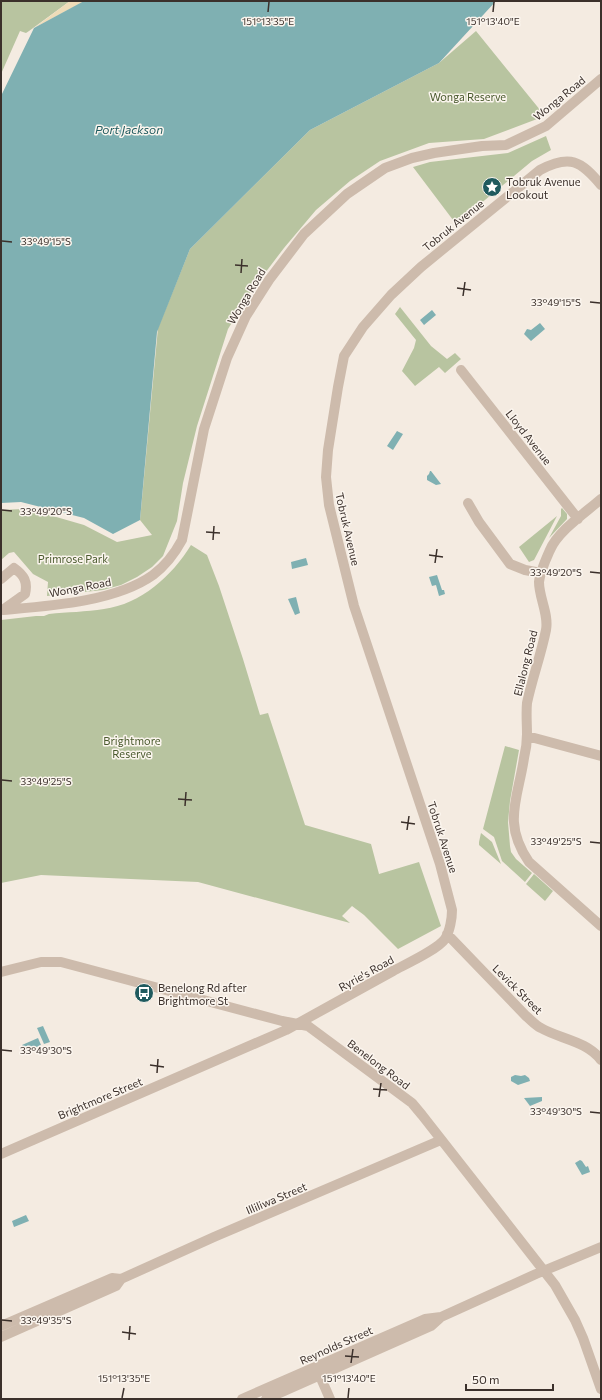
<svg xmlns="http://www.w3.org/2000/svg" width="602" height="1400" font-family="Commissioner,sans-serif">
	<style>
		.green { fill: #b8c4a0 }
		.sand { fill: #efdcb8 }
		.water { fill: #7fb0b2 }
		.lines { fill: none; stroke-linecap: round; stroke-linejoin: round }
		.minor { stroke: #cdbbac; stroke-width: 10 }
		.ticks { fill: none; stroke: #3b302b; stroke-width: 1.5 }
		.labels { text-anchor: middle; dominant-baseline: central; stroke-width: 3; stroke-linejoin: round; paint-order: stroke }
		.park-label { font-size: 11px; fill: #4a5a2e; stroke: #fbf5ee }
		.street-label { font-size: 11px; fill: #3b302b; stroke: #fbf5ee }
		.poi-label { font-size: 11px; fill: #3b302b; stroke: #fbf5ee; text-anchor: start }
		.water-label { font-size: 12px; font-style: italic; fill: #1f5a5e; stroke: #fbf5ee }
		.ticks-label { font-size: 10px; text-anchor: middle; fill: #3b302b; stroke: #fbf5ee; stroke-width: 3; stroke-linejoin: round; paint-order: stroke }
	</style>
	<rect width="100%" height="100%" fill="#f4ebe1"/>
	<path class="green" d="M1 1H70L29 31 26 33 20 31 1 74Z
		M476 31 545 116 484 139 429 143 380 161 350 181 316 210 284 248 252 290 228 329 197 426 183 483 177 521 163 556 152 567 137 577 121 585 103 590 47 596 48 582 33 574 14 552 9 553 1 560V510L23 509 39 512 84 525 117 542 152 535 140 520 158 328 190 249 310 130 439 63Z
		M546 136 551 150 532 161 456 224 413 167 430 162 508 153Z
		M400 307 431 346 447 359 455 353 461 359 445 373 439 367 415 386 402 371 414 348 416 340 395 314Z
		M562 508 567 514V519L549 538 561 516V509Z
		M557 516 534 560 529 562 519 547Z
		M191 545 207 555 219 586 243 659 260 715 268 713 305 825 371 844 379 874 419 862 441 926 398 949 364 915 352 906 342 916 350 923 198 882 41 875 1 883V620L36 616H44L49 614C67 612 86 612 104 609 141 604 172 576 191 545Z
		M505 746 519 750 510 801 508 822 510 846 511 852 516 859 532 873 525 882 502 861 494 837 483 829Z
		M481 833 492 842 501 864 479 845V842Z
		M534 874 553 891 545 901 526 884Z"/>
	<path class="sand" d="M70 1H81L83 2 34 28Z"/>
	<path class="water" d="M84 1H496L439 63 310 130 190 249 157 332 140 520 113 534 84 518 21 502 1 503V96L34 28Z
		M432 310 436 315 424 325 420 320Z
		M540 323 545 329 531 341 524 334 527 329 531 330Z
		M397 431 403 434 393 450 387 446Z
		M430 471H431L441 484 436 485 427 480V476L429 474Z
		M306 558 308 565 292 569 291 562Z
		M437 575 442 590H444L445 594 439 596 436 585 432 586 429 577Z
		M296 597 300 613 295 615 288 599Z
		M43 1026 50 1042 44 1044 37 1028Z
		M38 1038 41 1045 25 1052 22 1045Z
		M515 1075 521 1076 525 1075 529 1078 530 1081 518 1085 511 1081V1077Z
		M542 1097V1101L530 1106 524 1098Z
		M580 1160 582 1161 586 1167 588 1166 590 1172 582 1175 575 1163Z
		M26 1215 29 1221 14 1227 12 1221Z"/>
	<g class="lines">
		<path class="minor" d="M461 370 578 519
			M601 499C585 513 558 531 550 550 546 559 540 572 539 582 539 598 549 614 546 630 541 655 532 679 527 703 526 713 527 724 527 734 527 741 526 750 524 758 518 799 502 823 529 862L601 926
			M468 503 479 522 510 564 525 570 541 573
			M1 579 14 568C24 575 28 582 25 594L4 609
			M3 610C49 606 115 602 153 575 165 566 175 553 182 540L204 429 227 358 246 316 269 280 304 234 347 194 385 168 412 158 434 153 482 146 506 145 546 126 601 79
			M527 736 601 756
			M447 934 526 1016C531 1020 535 1025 541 1028 560 1039 587 1041 601 1060
			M1 972 41 962H61L282 1021 308 1026 412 1103 422 1115 555 1285 575 1320 583 1338 601 1389
			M1 1154 286 1030C322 1010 357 991 393 971 406 964 437 950 445 939 450 931 452 918 452 910L440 864 354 606 329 505 326 477 328 450 338 387 344 356 363 327 391 295 421 267 540 170C570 154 581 161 601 185
			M1 1326 112 1278 121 1279 214 1237 441 1140
			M1 1337 116 1286 121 1279
			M320 1376 330 1399
			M242 1399 425 1319 441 1317 536 1274 601 1247
			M266 1399 431 1326 441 1317"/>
	</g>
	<path class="ticks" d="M268 12 269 2M493 12 494 2M2 241 12 242M235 265 248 266M241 273 242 259M457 288 471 290M463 296 465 282M590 302 600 303M2 510 12 511M206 532 220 533M213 540 214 526M429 555 443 557M435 563 437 549M590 572 600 573M2 780 12 781M178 799 192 800M185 806 186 792M401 822 415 824M407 830 409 816M590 842 600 843M2 1050 12 1051M150 1065 164 1067M157 1073 158 1059M373 1089 387 1090M379 1097 381 1083M590 1112 600 1113M2 1320 12 1321M122 1332 136 1334M129 1340 130 1326M345 1356 359 1357M351 1363 353 1349M122 1398 124 1388M348 1398 349 1388"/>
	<defs>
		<symbol id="sight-disc" viewBox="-11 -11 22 22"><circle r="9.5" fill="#1f5a5e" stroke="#fbf5ee"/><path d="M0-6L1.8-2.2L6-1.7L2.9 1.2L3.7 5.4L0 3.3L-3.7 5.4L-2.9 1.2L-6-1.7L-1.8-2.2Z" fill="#fff"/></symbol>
		<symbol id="bus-disc" viewBox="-11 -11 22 22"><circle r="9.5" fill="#1f5a5e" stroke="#fbf5ee"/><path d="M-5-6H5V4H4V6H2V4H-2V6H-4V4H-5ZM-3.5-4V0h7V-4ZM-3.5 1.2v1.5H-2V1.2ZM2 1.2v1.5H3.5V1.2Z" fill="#fff"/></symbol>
	</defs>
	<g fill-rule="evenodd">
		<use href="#sight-disc" x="481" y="176" width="22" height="22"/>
		<use href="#bus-disc" x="133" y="982" width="22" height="22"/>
	</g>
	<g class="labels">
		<g class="park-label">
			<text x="468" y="96">Wonga Reserve</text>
			<text x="73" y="558">Primrose Park</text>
			<text x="132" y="740">Brightmore<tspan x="132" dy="13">Reserve</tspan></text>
		</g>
		<g class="street-label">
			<text transform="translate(559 98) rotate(-39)">Wonga Road</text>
			<text transform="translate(453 225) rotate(-39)">Tobruk Avenue</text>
			<text transform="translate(246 296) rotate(-59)">Wonga Road</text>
			<text transform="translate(529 437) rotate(52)">Lloyd Avenue</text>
			<text transform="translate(348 529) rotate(77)">Tobruk Avenue</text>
			<text transform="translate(80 587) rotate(-11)">Wonga Road</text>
			<text transform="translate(525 663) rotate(-76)">Ellalong Road</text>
			<text transform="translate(443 837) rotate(72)">Tobruk Avenue</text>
			<text transform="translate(366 973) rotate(-29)">Ryrie's Road</text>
			<text transform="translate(518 989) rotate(45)">Levick Street</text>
			<text transform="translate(379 1064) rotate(37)">Benelong Road</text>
			<text transform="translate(100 1098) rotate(-23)">Brightmore Street</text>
			<text transform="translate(276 1198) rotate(-23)">Illiliwa Street</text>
			<text transform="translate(336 1345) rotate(-24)">Reynolds Street</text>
		</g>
		<g class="poi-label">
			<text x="506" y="181">Tobruk Avenue<tspan x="506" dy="13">Lookout</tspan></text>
			<text x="158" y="987">Benelong Rd after<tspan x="158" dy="13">Brightmore St</tspan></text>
		</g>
		<g class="water-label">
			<text x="129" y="129">Port Jackson</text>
		</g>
	</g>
	<g class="ticks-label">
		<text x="268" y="25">151°13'35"E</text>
		<text x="493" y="25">151°13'40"E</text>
		<text x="46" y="245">33°49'15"S</text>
		<text x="556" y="306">33°49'15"S</text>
		<text x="46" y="515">33°49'20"S</text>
		<text x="556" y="576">33°49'20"S</text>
		<text x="46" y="785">33°49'25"S</text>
		<text x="556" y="845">33°49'25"S</text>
		<text x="46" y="1054">33°49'30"S</text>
		<text x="556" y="1115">33°49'30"S</text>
		<text x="46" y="1324">33°49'35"S</text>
		<text x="124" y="1382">151°13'35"E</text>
		<text x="349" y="1382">151°13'40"E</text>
	</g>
	<rect width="602" height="1400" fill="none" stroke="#3b302b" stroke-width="4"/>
	<path d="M466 1384v6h87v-6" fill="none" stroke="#3b302b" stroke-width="2"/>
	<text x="472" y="1384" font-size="12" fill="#3b302b" stroke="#fbf5ee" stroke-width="3" paint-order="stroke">50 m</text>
</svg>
